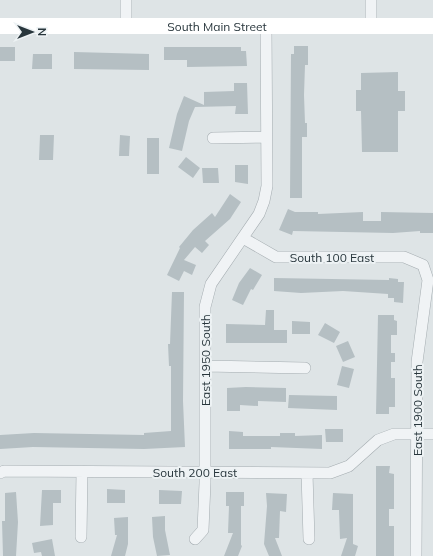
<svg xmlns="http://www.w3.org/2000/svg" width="433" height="556" font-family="Mulish,sans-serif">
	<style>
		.building { fill: #b5bfc3 }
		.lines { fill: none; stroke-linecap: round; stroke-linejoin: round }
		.street-casing { stroke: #a4acb0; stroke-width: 12 }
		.street { stroke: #f0f3f5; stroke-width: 11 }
		.secondary { stroke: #fff; stroke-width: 16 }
		.labels { text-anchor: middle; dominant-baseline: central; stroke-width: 4; stroke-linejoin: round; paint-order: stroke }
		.street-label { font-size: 12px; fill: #28363c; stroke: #edf2f4 }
	</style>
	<rect width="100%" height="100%" fill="#dee4e6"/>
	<path class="building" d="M294 46H308V65H305L304 95 305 123H307V137H302V198H290L291 54H294Z
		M0 47H15V61H0Z
		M164 47H241V51H246L247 66 187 67V60H164Z
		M74 52 149 54V70L74 69Z
		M33 54H52V69H32Z
		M398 72V91H405V111H398V152H362L361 111H356V90H361V73Z
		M234 83H247L248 114H235L236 106 195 107 189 121 182 151 169 148 177 114 184 96 204 105V92L234 91Z
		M40 135H54L53 160H39Z
		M120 135 130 136 129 156H119Z
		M147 138H159V174H147Z
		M186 157 200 168 193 178 178 167Z
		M235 165H248V184L235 182Z
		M202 168H218L219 183H203Z
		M230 194 241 202 230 219 205 241 209 245 202 253 195 247 184 260 196 265 192 275 184 271 179 281 167 275 180 248 179 247 193 230 212 213 215 217Z
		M288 209 295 212H318V214L363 212V221H381V212L433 213V233H420V231L393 233 293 231 292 235 279 230Z
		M250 268 262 275 253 290 251 289 243 305 232 300 239 283Z
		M274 278 389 280V278L398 279V282H404L403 303 394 302V298H388V294L343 291 301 293 274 291Z
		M172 292H184L183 401 185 447 144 449 33 447 0 449V435L34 433 144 435V433L171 431V366H169L168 344H170Z
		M266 310H274V330H287V343H226V324L265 325Z
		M378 315H394V320L397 321V335H391V353H395V362H391V378H395V407H389V414H376Z
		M292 321 310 322V334H292Z
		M325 323 340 332 334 343 318 335Z
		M348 341 355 357 343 362 336 346Z
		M342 366 354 369 349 388 337 385Z
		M246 387 286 388V402L258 401V406L240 405V411H227V388Z
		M289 395 337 396V410L288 408Z
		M325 429H343V442H326Z
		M229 431 243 432V436H280V433H295V436L322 435V449L271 447V449H229Z
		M376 466H390L389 473 394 474V509H389V526H394V556H376Z
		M107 489 125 490V503H107Z
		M42 490H61V503H53V525L40 526Z
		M159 490 182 491 181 504H159Z
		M16 492 18 522 16 556H3L2 521H5V493Z
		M226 492H244V506H241V545L242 546 238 556H224L233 533H228L229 506H226Z
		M266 493 287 494 286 512 280 511 279 538H275L282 556H269L264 544 267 506Z
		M333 493 353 494V544L358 546 355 556H341L347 538 340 539 339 510H332Z
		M165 516V530L170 555 157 556 153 537 152 517Z
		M128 517V544L125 556H111L117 535H115L114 518Z
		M52 539 55 556H42L41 552 34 553 32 543Z"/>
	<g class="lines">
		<defs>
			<path id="street" d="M126 0V26
				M371 0V26
				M213 138 266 137
				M243 238 276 257H404L423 265 428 280 417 362 416 556
				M205 366 305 368
				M0 473 4 471 330 473 349 466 378 440 394 434H433
				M307 473 309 539
				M81 537 82 472
				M195 539 203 530 205 483V307L211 284 259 214 264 201 267 186 266 26"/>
		</defs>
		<use href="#street" class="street-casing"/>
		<use href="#street" class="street"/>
		<path class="secondary" id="s1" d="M0 26H433"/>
	</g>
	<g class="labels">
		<g class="street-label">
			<text stroke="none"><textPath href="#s1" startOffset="217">South Main Street</textPath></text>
			<text x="332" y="257">South 100 East</text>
			<text transform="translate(205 360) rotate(-90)">East 1950 South</text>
			<text transform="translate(417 410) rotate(-90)">East 1900 South</text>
			<text x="195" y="472">South 200 East</text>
		</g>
	</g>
	<g transform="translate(32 32) rotate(90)" stroke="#edf2f4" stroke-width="3" paint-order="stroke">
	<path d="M0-3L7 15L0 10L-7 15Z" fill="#28363c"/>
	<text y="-6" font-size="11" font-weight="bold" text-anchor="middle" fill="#28363c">N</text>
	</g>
</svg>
